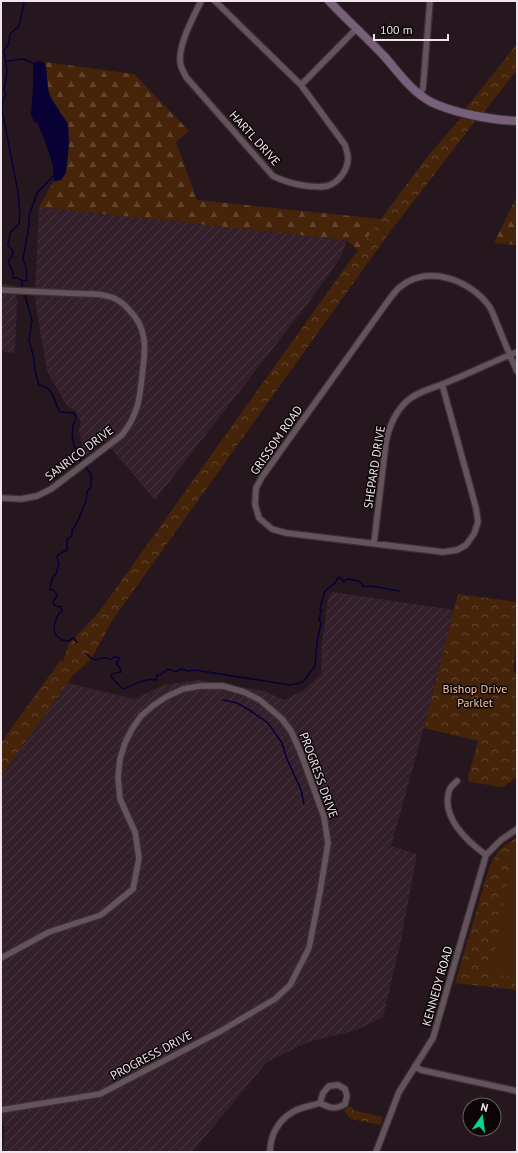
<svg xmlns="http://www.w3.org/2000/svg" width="518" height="1153" font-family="'PT Sans',sans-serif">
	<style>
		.industrial { fill: url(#industrial-furrows) }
		.forest { fill: url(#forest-firs) }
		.park { fill: url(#park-crowns) }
		.pitch { fill: #46240a }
		.water { fill: #090036 }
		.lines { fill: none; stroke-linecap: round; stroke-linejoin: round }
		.stream { stroke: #090036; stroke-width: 1.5 }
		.street-casing { stroke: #3b3136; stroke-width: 8 }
		.secondary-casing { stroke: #3b3136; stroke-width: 10 }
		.street { stroke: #65535c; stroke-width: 5.5 }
		.secondary { stroke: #785f7a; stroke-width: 8 }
		.labels { text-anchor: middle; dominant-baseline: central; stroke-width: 3; stroke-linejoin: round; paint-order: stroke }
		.street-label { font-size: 12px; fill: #f0e5ea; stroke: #0b0508 }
		.park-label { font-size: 12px; fill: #fbc49f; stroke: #0b0508 }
	</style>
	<defs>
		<pattern id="industrial-furrows" width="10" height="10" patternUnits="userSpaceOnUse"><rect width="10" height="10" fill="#34202b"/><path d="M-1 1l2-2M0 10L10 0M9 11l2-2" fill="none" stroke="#483640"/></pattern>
		<pattern id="forest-firs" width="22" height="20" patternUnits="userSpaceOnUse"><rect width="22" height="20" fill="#46240a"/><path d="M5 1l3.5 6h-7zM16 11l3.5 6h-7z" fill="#61442e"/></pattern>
		<pattern id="park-crowns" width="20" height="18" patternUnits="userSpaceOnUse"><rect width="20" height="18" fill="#46240a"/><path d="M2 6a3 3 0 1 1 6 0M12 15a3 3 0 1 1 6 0" fill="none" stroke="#61442e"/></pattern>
	</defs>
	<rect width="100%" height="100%" fill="#26171f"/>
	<path class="industrial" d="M39 207 347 240 340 258 312 298 155 500 105 441 86 455 83 449 79 431 81 422 76 411 67 406 47 371 35 299Z
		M1 284 14 285 17 301 15 353 1 351Z
		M332 592 454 610 424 728 391 846 417 854 401 940 383 1017 357 1030 308 1042 267 1062 192 1152H3L5 1131 1 1111V776L68 683 134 699 164 685 198 680 264 691 284 700 304 690 321 675 322 644 328 600Z"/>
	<path class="forest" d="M44 62 134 74 189 131 176 142 197 200 381 219 429 155 461 118 475 121 389 233 113 619 91 659 73 675 1 776V743L61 660 63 662 69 644 100 611 358 250 347 240 39 207 54 181H57L65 173 69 143 51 98 48 89 46 67Z
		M517 196V245L493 243H494Z"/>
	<path class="park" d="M517 44V70L483 113 466 108Z
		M461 118 475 121 389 233 113 619 91 659 73 675 1 776V743L61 660 63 662 69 644 100 611 371 232 429 155Z
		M458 594 517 602V639L513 669 517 677V777L503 787 469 782 468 777 478 741 424 728Z
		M517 837V990L455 983 490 865 499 850Z
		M349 1106 355 1111 383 1117 380 1125 351 1119 344 1111Z"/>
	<path class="pitch" d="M513 850 517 851V978L491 973Z"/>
	<path class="water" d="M39 61 44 62 46 67 48 89 51 98 68 124 69 143 66 173 61 180 54 181 53 166 47 147 38 124 34 121 31 114 33 90V63Z"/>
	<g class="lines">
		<path class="stream" d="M21 1 24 3 19 26 10 34 9 43 4 51 7 71 4 90 6 94 2 104V110L18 192 20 214 19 224 10 233 8 245 13 251 12 256 8 262 13 272V278H18L22 281V289
			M7 61 23 59 33 63
			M22 281 27 280 26 267 23 259 29 226V216L37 193 54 175
			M24 292 32 320 29 340 34 359 35 371 39 385C54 387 53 400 60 412L74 413 76 418C75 421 73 424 73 427 70 438 76 455 83 463
			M77 643 74 638 71 639 69 641 62 640C59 638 56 636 55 633 52 627 57 614 62 611L61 606 59 607 54 605 53 602 57 596 56 593 53 590H50L52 579 56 574 59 564 57 557 59 554 67 550V539L72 536V530L76 525 86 501 87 492 91 486V474L85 466
			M87 654C95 663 94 659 104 658 111 657 104 660 111 659 116 657 116 655 120 659L116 663 120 668 121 672 111 674 112 678 123 689C132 686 145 677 156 680L157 675H160L168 669 176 672 181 669 188 671 195 670 290 685 303 682 315 666 317 642 321 623 319 620 321 611 320 608 325 591 335 583 338 578 340 577 344 582 347 579 359 581 364 587 371 586 399 591
			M223 700 237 703 251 711 268 723 282 743 287 759 301 790 304 804"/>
		<defs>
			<path id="street" d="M201 1C193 18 176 48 181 66 182 70 185 74 186 77L273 176C287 183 311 189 327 186 339 183 348 169 348 158 348 154 346 149 345 145L301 85 215 1
				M301 85 356 29
				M420 95 423 88 430 1
				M1 290C22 291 44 292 65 293 81 294 101 292 116 299 121 302 126 306 130 311 146 327 146 346 143 367 140 395 140 412 122 435L51 489 37 496 21 499 1 498
				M442 384 476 508 478 522 474 534 466 545 457 550 443 552 286 533 272 529 259 518 255 504 256 488 262 477 388 301C392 296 396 290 400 287 428 264 470 280 489 306 493 312 495 320 498 326 504 341 510 356 517 371
				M374 543 386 442C389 427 395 412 407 401 417 392 430 389 443 384 468 374 492 362 517 352
				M457 781C454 784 450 787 449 791 441 818 467 841 486 855
				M1 958 49 932 101 915 133 889 139 858 135 832 120 799 118 777 120 759 125 743 132 729 141 716 154 705 166 697 183 689 200 686H223L244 692 260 700 282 719 291 731 300 751 324 817 328 843 320 892 309 948 290 985 275 999 219 1032 100 1094 1 1110
				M415 1066 421 1070 517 1091
				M270 1152C270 1136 278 1120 293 1112 300 1107 312 1106 320 1103 330 1108 335 1110 345 1104L347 1096 345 1089 338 1085 329 1086 323 1093 320 1103
				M376 1152 399 1092 433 1038 486 855 501 840 517 829"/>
			<path id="secondary" d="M329 1C347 20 367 38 385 57 399 73 411 91 431 102 453 113 492 120 517 121"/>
		</defs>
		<use href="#street" class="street-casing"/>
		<use href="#secondary" class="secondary-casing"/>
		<use href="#street" class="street"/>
		<use href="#secondary" class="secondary"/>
	</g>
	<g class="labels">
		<g class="street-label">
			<text transform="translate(255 138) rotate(48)">HARTL DRIVE</text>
			<text transform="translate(276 440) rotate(-55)">GRISSOM ROAD</text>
			<text transform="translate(79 453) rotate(-37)">SANRICO DRIVE</text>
			<text transform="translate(374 467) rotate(-81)">SHEPARD DRIVE</text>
			<text transform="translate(319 775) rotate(70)">PROGRESS DRIVE</text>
			<text transform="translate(437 986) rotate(-74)">KENNEDY ROAD</text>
			<text transform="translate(151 1055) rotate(-28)">PROGRESS DRIVE</text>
		</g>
		<g class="park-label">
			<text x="475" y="688">Bishop Drive<tspan x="475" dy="14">Parklet</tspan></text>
		</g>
	</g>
	<rect width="518" height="1153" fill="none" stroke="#f0e5ea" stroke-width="4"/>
	<g transform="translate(482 1117) rotate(14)"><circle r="19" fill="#0b0508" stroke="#675f62"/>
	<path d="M0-3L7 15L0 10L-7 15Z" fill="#02d98b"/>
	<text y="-6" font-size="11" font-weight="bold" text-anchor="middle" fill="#f0e5ea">N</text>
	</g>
	<path d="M374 34v6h74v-6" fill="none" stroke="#f0e5ea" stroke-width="2"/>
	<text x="380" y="34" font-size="12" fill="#f0e5ea" stroke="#0b0508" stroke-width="3" paint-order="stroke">100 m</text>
</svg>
